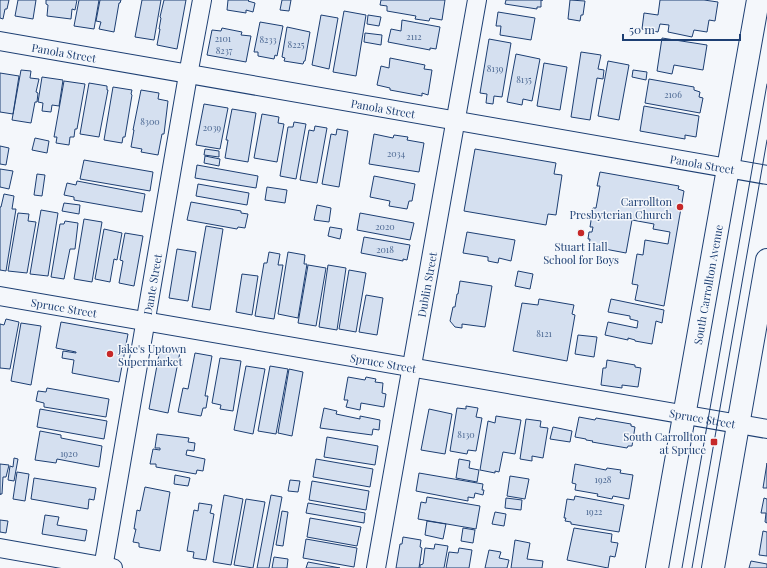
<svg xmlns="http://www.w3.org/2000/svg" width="767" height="568" font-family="'Playfair Display',serif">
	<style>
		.building { fill: #d5e0f0; stroke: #1d3f73 }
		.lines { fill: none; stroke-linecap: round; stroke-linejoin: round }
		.minor-casing { stroke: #1d3f73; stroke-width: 20 }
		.major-casing { stroke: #1d3f73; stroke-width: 24 }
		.minor { stroke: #f4f7fb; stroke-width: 18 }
		.major { stroke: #f4f7fb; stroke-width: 22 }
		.tram { stroke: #1d3f73; stroke-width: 1 }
		.poi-dot { fill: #c62828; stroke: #f4f7fb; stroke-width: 1.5 }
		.labels { text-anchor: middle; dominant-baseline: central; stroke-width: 3; stroke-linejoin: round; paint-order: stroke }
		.number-label { font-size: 9px; fill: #4b6792 }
		.street-label { font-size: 11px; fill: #1d3f73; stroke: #f4f7fb }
		.poi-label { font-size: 11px; fill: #1d3f73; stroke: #f4f7fb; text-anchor: end }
	</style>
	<rect width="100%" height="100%" fill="#f4f7fb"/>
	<path class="building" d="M0 0H9L7 9H5L3 19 0 18Z
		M18 0H36L33 19 15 16Z
		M46 0H77L75 10 72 9 71 19 47 16 48 5 46 4Z
		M79 0H99L94 29 74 26Z
		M100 0H121L120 3H119L114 32 99 29 101 22 96 21Z
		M142 0H161L154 40 135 37Z
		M164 0H186L177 49 157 45 160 29H159L161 18 160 17Z
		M228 0H249L248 1 255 3 253 12 246 10V13L227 10Z
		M282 0H291L289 11 280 10Z
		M381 0H445L442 20 430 18 429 21 415 19 416 16 387 11V6L380 5Z
		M506 0H543H541V7H537V9L505 4Z
		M570 0 585 1 583 15H581L580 21 568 19Z
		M660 0H704L718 2 715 21 709 20 707 32 694 30 692 37 668 32 669 25 660 24 658 32 642 29 644 13 658 15Z
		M344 11 366 15 356 76 333 72Z
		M498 12 535 18 531 40 500 35 501 26H496Z
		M321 15 338 18 329 69 312 65Z
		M368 15 381 17 379 26 367 24Z
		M402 20 440 27 436 49 430 48V50L388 42 391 29 401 31Z
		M260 22 283 26 277 56 275 55 274 59 258 56V52H254Z
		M287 27 310 32 305 61H304L303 64 284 61 285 58 282 57Z
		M222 28 242 32 241 35 251 36 246 62 207 55 212 30 221 31Z
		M365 33 382 35 381 45 364 42Z
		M662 38 707 45 703 70 674 65 672 74 657 71Z
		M489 39 511 43 502 97 494 96 493 104 486 103 487 94 480 93Z
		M581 52 601 55 598 69 604 70 603 79 597 78 590 120 571 117Z
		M516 54 540 59 532 101 523 99 522 105 507 102Z
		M390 58 425 65 424 69 432 70 428 95 422 93V96L390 90V88L377 85 381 66 389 68Z
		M608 61 629 65 619 120 598 116Z
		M544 63 567 67 560 110 537 106Z
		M21 70 31 71 30 78 39 79 36 92 38 93 37 102H35L31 123 12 120Z
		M633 70 647 72 646 80 632 77Z
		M0 73 19 76 13 114 0 112Z
		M42 77 63 80 59 106 52 105 51 112 42 111 43 103 38 102Z
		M649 79 694 87V90L700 92 699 97 703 98 700 113 645 103Z
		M64 81 85 84 77 129H75L74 137H70L69 145 56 143 57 137H54Z
		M89 83 107 86V90H108L99 137 80 134Z
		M113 87 132 90 131 94 132 95 125 137H123L122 143 104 140Z
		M141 90 159 93 158 99 168 101 164 134H162L158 155 141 152 142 149 131 147 134 130H133Z
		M204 104 228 108 220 149 196 145Z
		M644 106 699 116 696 137 685 135V139L640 131Z
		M232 109 256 113 248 162 225 158 228 140H226Z
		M262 114 279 117 278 123 284 124 277 162 254 158Z
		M294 122 306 124 296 179 280 176 288 127H293Z
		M315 126 327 128 317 183 300 180 309 130 314 131Z
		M337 129 348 131 339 187 322 184 331 134 336 135Z
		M374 134 393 138 394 135 408 137 407 140 424 143 419 172 369 164Z
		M35 138 49 141 47 153 32 150Z
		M0 146 9 148 6 165 0 164Z
		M205 149 219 151V157L204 155Z
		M475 149 556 163 554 174 562 175 556 215 548 214 546 225 464 211Z
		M205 156 220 159 219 166 204 163Z
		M84 160 153 172 150 191 80 179Z
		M197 165 258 176 256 188 195 178Z
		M0 169 13 171 9 189 0 187Z
		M600 172 679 186 678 189 684 191 664 306 635 300 638 285 632 284 637 254 643 255 645 240 668 244 670 232 653 229 654 224 632 220 626 253 589 246 590 239H588L589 232H592L593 227H590L593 208H596L600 186H597Z
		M37 174 45 175 42 196 34 195Z
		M374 176 415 184 412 201H409L407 209 389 206 390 201 370 197Z
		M77 181 145 194 142 212 74 200V197L64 195 67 183 76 185Z
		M198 184 249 193 247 205 196 196Z
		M267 187 287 190 285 203 265 200Z
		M4 194 14 196 12 209H16L6 271 0 270V207H1Z
		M191 202 241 211V213L248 214 245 228 238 227 237 229 187 220Z
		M64 203 80 205 79 214 62 211Z
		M317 205 331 208 329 222 314 220Z
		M41 210 58 213 48 276 30 274Z
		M18 213 29 214 28 221 36 222 27 273 8 271Z
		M360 213 414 223 410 240 357 230Z
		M84 219 102 222 92 282 74 279Z
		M65 221 78 223 75 249H70L64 279 51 277 60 224H64Z
		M206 226 223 229 210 310 192 307Z
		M330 227 342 229 340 239 328 236Z
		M104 229 122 233 117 260 114 259 110 282 95 279Z
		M467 232 515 240 511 261 499 258 498 263 488 261V257L463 253Z
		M125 233 143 236 134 286 119 283 123 261 120 260Z
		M364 237 410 245 407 260 403 259V261L361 253Z
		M177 249 196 252 188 301 169 298Z
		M269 252 280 254 278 265H283L274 319 255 316 264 263H267Z
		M288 252 305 255 304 264H307L298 318 278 314Z
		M308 265 326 268 316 326 298 323Z
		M328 265 346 268 337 330 319 327Z
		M349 270 366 273 356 332 339 329Z
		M518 271 533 274 530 289 515 286Z
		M242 274 258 276 252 315 236 312Z
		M460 281 492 286 485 327 462 324V328L455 327 450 321 453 307H455L457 294H458Z
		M366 295 383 298 377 335 359 332Z
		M539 299 574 305 572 314 575 315 567 361 513 351 522 303 538 305Z
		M611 299 664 310 662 323 656 321 652 344 635 341V340L628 338V340L605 335 608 322 637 328 638 321 630 319V316L608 312Z
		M6 319 19 322 10 369 0 368V324L4 325Z
		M61 322 128 334 119 382 72 373 74 360 62 358 63 351 76 353V352L56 348Z
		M21 323 41 326 31 385 11 381Z
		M578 335 597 337 594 357 575 354Z
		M160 349 180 352 168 413 149 409Z
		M195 353 212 356 205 396H208L206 408H203L201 416 178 412 183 388 188 389Z
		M220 358 241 361 233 411 220 409 221 405 212 403Z
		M607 360 635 365V367L641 368 638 387 622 385V388L601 385 603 368H606Z
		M246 366 265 369 253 434 234 430Z
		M270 366 288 369 276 434 258 431Z
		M289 369 303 372 292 436 278 433Z
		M348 377 365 380 366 377 376 379 375 382 383 383 382 393 386 394 384 407 361 403 360 410 346 407 348 400H344Z
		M47 388 109 399 106 417 44 407V403L36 401 38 391 46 392Z
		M466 406 478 408 476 417 482 418 476 451 468 450 467 454 450 451 457 408 466 409Z
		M324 408 337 411 336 414 360 419V416L380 420 379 430 373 429 372 435 320 428Z
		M40 409 107 421 104 439 37 427Z
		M429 409 452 414 445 454 421 450Z
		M496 416 521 420 515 454 503 452 499 472 495 471V473L480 470 488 421 495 423Z
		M579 417 595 420 596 418 631 424V426L635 427 632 446H628L627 448 592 442 593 441 586 440V439L575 437Z
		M526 419 541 421 540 427 548 428 543 458 532 456V461L520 459Z
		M553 427 572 431 570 442 550 439Z
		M40 431 61 435V438L102 446 99 467 57 459 56 463 35 460Z
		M157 434 189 438 188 442 195 443 194 451 187 450 186 455 205 459 203 471 197 470 196 474 156 467V464H150L153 449 160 450V448H155Z
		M327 437 378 446 375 465 324 457Z
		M14 458 18 459 14 481 8 480 10 466 13 467Z
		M316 459 373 469 370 487 313 477Z
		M459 459 470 461 469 468 479 470 477 482 456 478Z
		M767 463V488H763Z
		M0 464 9 465 6 477H3L2 494H0V495Z
		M575 464 606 470 607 468 621 470 620 473 633 475 629 499 613 496 612 499 597 496 598 494 575 490 576 484 572 483Z
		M17 472 29 474 25 501 13 499Z
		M419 473 483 484 482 490H484L483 495 475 493 474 498 468 497V501L416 491Z
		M175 475 190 478 188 486 174 484Z
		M510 476 529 479 525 499 507 496Z
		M34 478 96 488 94 500 89 499 88 509 31 499Z
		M290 480 300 481 298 492 288 491Z
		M312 481 369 491 366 510 309 500Z
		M145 487 170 492 160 551 139 547V543L133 542 136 529H134L137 510 140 511Z
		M224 495 243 499 231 565 213 562Z
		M271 495 282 497 269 568H257Z
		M575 496 624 505 619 532 571 524V522L565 521 566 518H564L567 499 574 500Z
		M427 497 480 506 476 529 418 519 421 502 426 503Z
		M506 498 522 500 521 510 505 508Z
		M764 498 767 499V523L765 522 766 513H761Z
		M246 499 265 502 253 568 234 565Z
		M199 503 212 505 210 513 214 514 206 560 193 558 194 552 187 551 194 510 198 511Z
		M308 503 365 513 364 523 306 513Z
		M282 511 288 512 283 546 276 545Z
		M495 512 506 514 504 526 492 524Z
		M45 515 59 517 57 525 87 530 85 541 42 534Z
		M310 518 361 527 357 546 307 537Z
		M0 520 8 521 6 533 0 532Z
		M427 521 446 524 443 539 425 535Z
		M463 528 475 530 473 543 461 541Z
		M574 528 612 534 611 542 618 543 615 557 610 556 608 568 567 560Z
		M763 531 767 532V556L759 555Z
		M403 537 421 540 420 547 422 548 419 568H396L400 544H402Z
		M306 539 357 548 354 567 303 558Z
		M515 540 530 543 527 559 543 561 542 568H511Z
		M435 544 448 546 444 568H420V565L423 564 425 548 434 549Z
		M459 548 472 550 469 568H446L449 552 458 553Z
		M489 550 501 552 499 558 509 560 507 568H485Z
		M274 557 288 559 287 568H272Z
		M751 561 767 564V568H749Z
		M308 562 340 568H306Z"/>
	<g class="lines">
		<defs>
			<g id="minor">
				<path id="s1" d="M0 41 767 175"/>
				<path id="s2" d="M0 296 767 429"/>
				<path d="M0 548 113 568"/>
				<path id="s3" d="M103 568 188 75 202 0"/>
				<path id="s4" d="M376 568 477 0"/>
			</g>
			<g id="major">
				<path id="s5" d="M657 568 758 0"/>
				<path d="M713 568 767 260"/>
			</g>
		</defs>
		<use href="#minor" class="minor-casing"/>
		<use href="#major" class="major-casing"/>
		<use href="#minor" class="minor"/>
		<use href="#major" class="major"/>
		<path class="tram" d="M682 568 767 84
			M692 568 767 140"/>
	</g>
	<g class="poi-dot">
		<circle cx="680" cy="207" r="4"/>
		<circle cx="581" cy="233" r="4"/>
		<circle cx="110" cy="354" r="4"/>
		<rect x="710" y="438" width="8" height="8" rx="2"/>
	</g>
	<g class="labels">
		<g class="number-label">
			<text x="414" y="36">2112</text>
			<text x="223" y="38">2101</text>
			<text x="268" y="39">8233</text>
			<text x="296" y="44">8225</text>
			<text x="224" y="50">8237</text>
			<text x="495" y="68">8139</text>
			<text x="524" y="79">8135</text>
			<text x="673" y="94">2106</text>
			<text x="150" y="121">8300</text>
			<text x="212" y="127">2039</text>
			<text x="396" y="153">2034</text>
			<text x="385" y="226">2020</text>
			<text x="385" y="249">2018</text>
			<text x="544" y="333">8121</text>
			<text x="466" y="434">8130</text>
			<text x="69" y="453">1920</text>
			<text x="603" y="479">1928</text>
			<text x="594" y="511">1922</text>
		</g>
		<g class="street-label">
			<text stroke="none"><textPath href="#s1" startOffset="65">Panola Street</textPath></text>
			<text stroke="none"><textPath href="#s1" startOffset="389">Panola Street</textPath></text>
			<text stroke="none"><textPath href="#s1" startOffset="713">Panola Street</textPath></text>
			<text stroke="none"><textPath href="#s3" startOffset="288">Dante Street</textPath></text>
			<text stroke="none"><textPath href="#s4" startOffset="288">Dublin Street</textPath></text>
			<text stroke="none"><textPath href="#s5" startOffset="288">South Carrollton Avenue</textPath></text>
			<text stroke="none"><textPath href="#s2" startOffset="65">Spruce Street</textPath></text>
			<text stroke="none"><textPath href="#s2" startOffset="389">Spruce Street</textPath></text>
			<text stroke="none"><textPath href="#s2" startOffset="713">Spruce Street</textPath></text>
		</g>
		<g class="poi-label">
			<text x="672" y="201">Carrollton<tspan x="672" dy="13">Presbyterian Church</tspan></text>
			<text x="581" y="246" text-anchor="middle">Stuart Hall<tspan x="581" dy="13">School for Boys</tspan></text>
			<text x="118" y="348" text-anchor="start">Jake's Uptown<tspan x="118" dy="13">Supermarket</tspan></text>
			<text x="706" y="436">South Carrollton<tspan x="706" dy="13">at Spruce</tspan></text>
		</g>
	</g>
	<path d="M623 34v6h117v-6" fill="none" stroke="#1d3f73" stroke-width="2"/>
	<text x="629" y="34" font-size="12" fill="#1d3f73" stroke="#f4f7fb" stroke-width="3" paint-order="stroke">50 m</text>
</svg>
